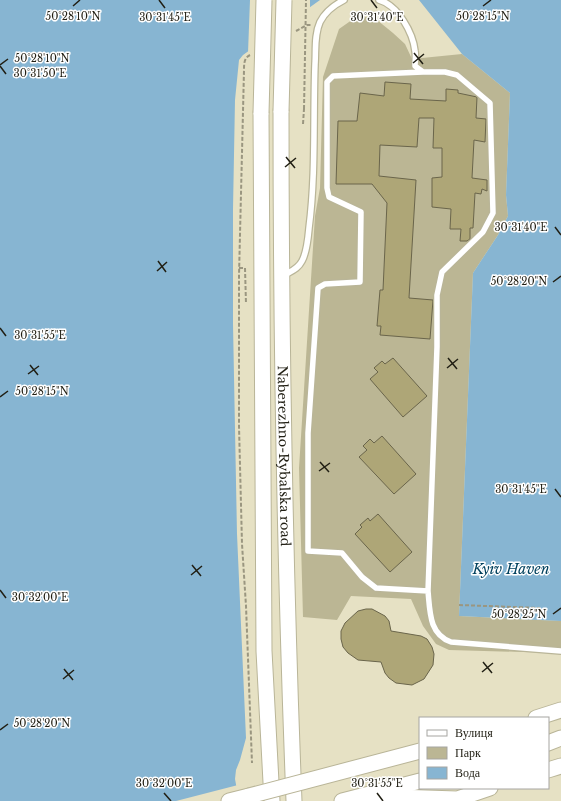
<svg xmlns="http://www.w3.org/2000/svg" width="561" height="801" font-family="'Libre Baskerville',serif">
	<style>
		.green { fill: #bbb694 }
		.water { fill: #87b5d2 }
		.pier { fill: #e6e1c4 }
		.building { fill: #aea677; stroke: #6a654b }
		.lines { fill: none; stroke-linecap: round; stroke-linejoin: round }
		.lane-casing { stroke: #b9b598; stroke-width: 8 }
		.secondary-casing { stroke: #b9b598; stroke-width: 17 }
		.path { stroke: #9a9680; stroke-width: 2; stroke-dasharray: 4 2; stroke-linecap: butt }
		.lane { stroke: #fff; stroke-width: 5.5 }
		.secondary { stroke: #fff; stroke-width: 15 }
		.secondary-bridge-casing { stroke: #b9b598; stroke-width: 17; stroke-linecap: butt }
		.path-bridge { stroke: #9a9680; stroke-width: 2; stroke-dasharray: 4 2; stroke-linecap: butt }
		.secondary-bridge { stroke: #fff; stroke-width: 15 }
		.ticks { fill: none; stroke: #211f14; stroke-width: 1.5 }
		.labels { text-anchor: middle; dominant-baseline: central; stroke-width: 3; stroke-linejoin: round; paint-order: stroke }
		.street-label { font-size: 13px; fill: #211f14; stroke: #fff }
		.water-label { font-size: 14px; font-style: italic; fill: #00405d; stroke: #fff }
		.ticks-label { font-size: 10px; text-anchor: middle; fill: #211f14; stroke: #fff; stroke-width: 3; stroke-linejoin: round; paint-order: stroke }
	</style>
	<rect width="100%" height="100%" fill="#e6e1c4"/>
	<path class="green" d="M359 15 377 20 393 33 405 44 412 59 462 54 510 93 506 195 508 216 498 235 473 273 459 616 561 621V653L449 650 436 644 423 626 411 599 351 596 337 620 303 617 299 468 315 216 320 188 323 77 339 29Z"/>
	<path class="water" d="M0 0H320L243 55 239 60 235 100 233 209V324L237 534 246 738 240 760 236 770 235 779 239 801H0Z
		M419 0H561V621L459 616 473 273 498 235 508 216 506 195 510 93 462 54Z"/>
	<path class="pier" d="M250 0H310V9L248 53Z
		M238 785 241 801H176Z"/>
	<path class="building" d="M385 82 411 84 410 99 446 101V89L458 90V93L477 97 476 118 486 119 485 142 474 140 472 178 487 180V191L482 189 481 194 475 193 473 228H470V239L467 241H460L461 229H450L451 209 432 207V178L442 177V148H433L434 118H419L417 147 380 145 379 176 416 180 409 298 433 300 430 339 380 335 381 326H377L380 290H383L387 203 372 184H336L338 121H357L360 93 384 96Z
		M393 358 427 396 403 417 370 379 378 372 374 368 382 361 385 364Z
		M382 436 416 474 394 494 359 457 367 450 363 446 370 439 374 443Z
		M378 514 412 552 390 572 355 534 362 527 360 525 368 518 370 521Z
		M366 609H372L385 616 389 621 391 631 421 636 427 639 432 647 434 654 433 665 424 679 412 685 396 683 389 678 385 673 381 662 358 660 348 653 343 647 341 639V631L345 623 358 611Z"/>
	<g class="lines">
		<defs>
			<path id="lane" d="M379 0C398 5 413 33 415 51 416 56 415 61 415 66L423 72H445L457 75 490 103 493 213 483 232 442 272 437 295V347L428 591C430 612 429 634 451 642L561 651
				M423 72 333 76 327 82V188L329 197 361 212 360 282 325 284 318 288 308 433V551L342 553 362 577 376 588 428 591
				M283 276C291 271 298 269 302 261 307 252 308 239 309 228 316 174 313 119 315 64 316 51 314 35 320 22 325 12 334 5 344 0"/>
			<g id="secondary">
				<path id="s1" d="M281 111C281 341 285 571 294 801"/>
				<path d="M261 113 264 651 272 801"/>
				<path d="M536 718 561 710"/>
				<path d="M548 743 561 738"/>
				<path d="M548 770 561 766"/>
				<path d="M364 796 457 799 490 788"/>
				<path d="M229 801 249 796"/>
				<path d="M342 801 420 781"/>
			</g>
		</defs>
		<use href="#lane" class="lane-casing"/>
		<use href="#secondary" class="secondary-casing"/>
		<path class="path" d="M296 31 307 25H311
			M250 55C244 58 244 64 244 70L239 276V426L242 544 246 606 252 763
			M303 124 304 109
			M239 268H245L246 304
			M459 605 540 608
			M497 618 498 607"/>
		<use href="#lane" class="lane"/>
		<use href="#secondary" class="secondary"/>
		<defs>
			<path id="secondary-bridge" d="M281 111 284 0
				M261 113 264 0
				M249 796 420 751"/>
		</defs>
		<use href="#secondary-bridge" class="secondary-bridge-casing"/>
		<path class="path-bridge" d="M304 109 306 0"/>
		<use href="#secondary-bridge" class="secondary-bridge"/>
	</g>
	<path class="ticks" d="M159 0 165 8M371 0 377 8M73 6 80 0M483 6 491 0M414 53 423 64M413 63 424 54M0 65 8 59M0 66 6 74M286 157 295 168M285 167 296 158M555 227 561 235M158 261 166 272M157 271 167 262M553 282 561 276M0 328 6 336M448 358 457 369M30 365 38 375M447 368 458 359M28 374 39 366M0 397 8 391M320 462 329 472M319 471 330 463M555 489 561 497M192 565 201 576M191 575 202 566M0 590 6 598M553 614 561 608M483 662 492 673M64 669 73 680M482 672 493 663M63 679 74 670M0 730 8 724M164 793 171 801M377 793 383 801"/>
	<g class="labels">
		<g class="street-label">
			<text stroke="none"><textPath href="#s1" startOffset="345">Naberezhno-Rybalska road</textPath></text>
		</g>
		<g class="water-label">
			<text x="511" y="569">Kyiv Haven</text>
		</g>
	</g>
	<g class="ticks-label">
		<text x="73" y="20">50°28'10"N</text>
		<text x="483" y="20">50°28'15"N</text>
		<text x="165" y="21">30°31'45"E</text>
		<text x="377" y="21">30°31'40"E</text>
		<text x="42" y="62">50°28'10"N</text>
		<text x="40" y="77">30°31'50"E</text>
		<text x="521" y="231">30°31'40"E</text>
		<text x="519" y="285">50°28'20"N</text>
		<text x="40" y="339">30°31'55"E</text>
		<text x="42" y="395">50°28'15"N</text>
		<text x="521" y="493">30°31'45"E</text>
		<text x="40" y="601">30°32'00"E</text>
		<text x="519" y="618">50°28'25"N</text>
		<text x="42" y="727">50°28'20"N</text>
		<text x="164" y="787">30°32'00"E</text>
		<text x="377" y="787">30°31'55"E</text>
	</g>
	<rect x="419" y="717" width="130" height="72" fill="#ffffff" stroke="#a6a5a1"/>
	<rect x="427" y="730" width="20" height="6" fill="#ffffff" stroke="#a6a5a1"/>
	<text x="455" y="737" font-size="12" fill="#211f14">Вулиця</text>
	<rect x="427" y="747" width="20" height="12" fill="#bbb694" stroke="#a6a5a1"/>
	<text x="455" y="757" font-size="12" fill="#211f14">Парк</text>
	<rect x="427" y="767" width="20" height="12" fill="#87b5d2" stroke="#a6a5a1"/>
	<text x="455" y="777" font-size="12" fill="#211f14">Вода</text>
</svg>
